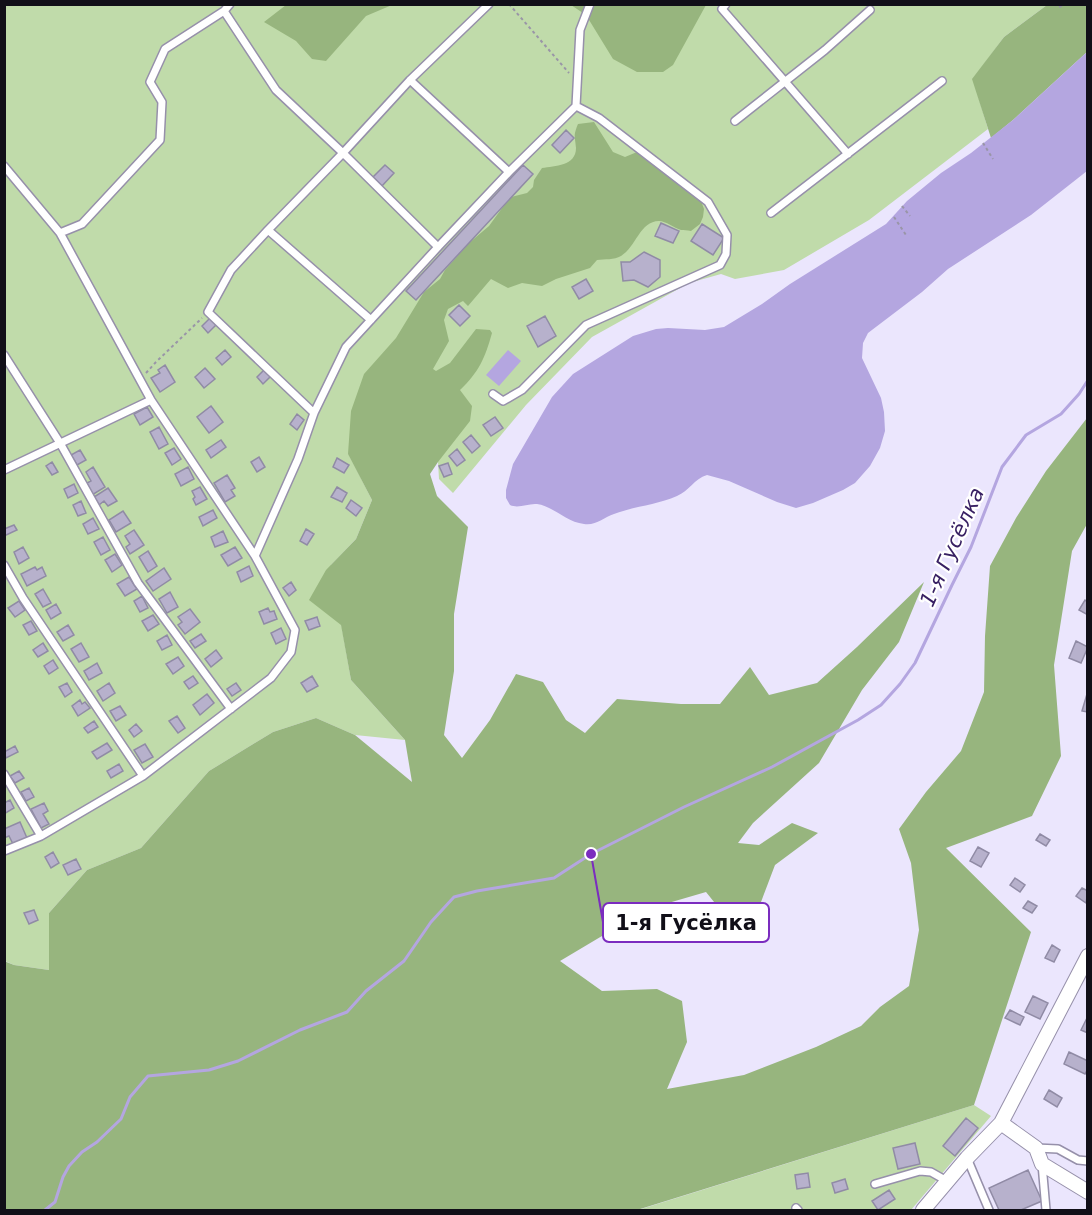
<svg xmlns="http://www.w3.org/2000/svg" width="1092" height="1215" font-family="'DejaVu Sans',sans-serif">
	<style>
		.green { fill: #c0dbaa }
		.forest { fill: #97b57e }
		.water { fill: #b4a6e0 }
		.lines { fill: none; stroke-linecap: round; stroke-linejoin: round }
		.stream { stroke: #b4a6e0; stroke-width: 3 }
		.building { fill: #b7b1cc; stroke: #908ba5; stroke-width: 1.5 }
		.service-casing { stroke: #9690aa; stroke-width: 10 }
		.minor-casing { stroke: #9690aa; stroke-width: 16 }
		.path { stroke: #9995a7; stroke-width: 2; stroke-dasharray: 3 3; stroke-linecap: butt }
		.service { stroke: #fff; stroke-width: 7 }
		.minor { stroke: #fff; stroke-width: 14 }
		.labels { text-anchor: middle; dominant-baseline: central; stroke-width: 4.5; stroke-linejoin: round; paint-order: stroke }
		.water-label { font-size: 21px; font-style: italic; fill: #382063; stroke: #fff }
		.leader { fill: none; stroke: #7b2cbf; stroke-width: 2 }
		.callout-dot { fill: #7b2cbf; stroke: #fff; stroke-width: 2 }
		.callout { fill: #fff; stroke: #7b2cbf; stroke-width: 2 }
		.callout-label { font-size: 21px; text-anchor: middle; font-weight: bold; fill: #110f18 }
	</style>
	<rect width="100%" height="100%" fill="#ebe6fd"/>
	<path class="green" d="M5 5H1047L1004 37 973 79 988 129 869 220 784 270 735 279 721 274 689 283 592 337 526 405 453 493 439 479 438 462 348 453 372 500 356 539 331 565 351 680 405 740 355 735 316 718 273 732 209 771 141 848 87 870 49 913V970L14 965 5 961Z
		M974 1105 991 1116 911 1210H638Z"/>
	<path class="forest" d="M286 5V4L392 5 366 16 326 61 312 59 296 41 264 22Z
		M571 5H706L673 65 663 72H637L613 59 586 15Z
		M1047 5H1087V52L1013 120 991 138 972 79 1004 37Z
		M594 122 613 152 625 157 637 152 677 178 700 198 704 209 703 217 700 224 691 231C687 230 684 230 681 230 674 228 666 221 659 221 640 221 636 247 621 256 614 260 605 259 597 260L590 268 556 279 542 286 522 283 508 288 491 279 468 306 463 301 448 309 444 320 449 341 433 369 436 371 450 363 476 329 490 330 492 333C485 358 479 372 460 390L472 406 470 421 438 462 430 474 437 496 468 527 454 614V671L444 735 462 758 490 720 516 674 543 682 566 720 585 733 617 699 681 704H720L750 667 769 695 817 683 857 647 924 582 899 642 862 690 819 763 753 823 738 843 759 845 792 823 818 833 775 865 761 902 735 928 706 892 658 906 602 936 560 961 602 991 657 989 682 1001 687 1042 667 1089 744 1075 816 1047 861 1026 880 1007 909 986 919 930 911 863 899 829 926 792 961 751 984 692 985 636 990 566 1016 518 1046 471 1087 418V524L1072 551 1054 665 1061 756 1032 816 946 848 1031 932 974 1105 637 1210H5L4 961 14 965 49 970V913L87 870 141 848 209 771 273 732 316 718 355 735 412 782 405 740 351 680 341 625 309 600 326 570 356 539 372 500 348 454 351 411 364 374 396 338 424 292 440 279 445 270 469 243 489 226 505 204 511 197 527 193 533 187 534 180 542 168C555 166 576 166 576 148 575 136 573 136 578 124Z"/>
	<path class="water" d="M1087 52V171L1031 215 948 269 922 292 868 333 863 343 862 358 881 398 884 412 885 431 880 448 870 466 855 483 843 490 813 503 796 508 777 502 729 481 707 475C694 479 689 491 677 496 657 505 635 506 614 514 604 517 596 526 584 524 566 522 553 506 537 504 528 503 519 509 510 505L506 498V490L513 464 552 397 573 374 633 336 656 329 668 328 705 330 724 327 762 304 790 284 886 224 907 201 941 173 971 153 1013 120Z
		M508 350 521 361 499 386 486 375Z"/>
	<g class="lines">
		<path class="stream" d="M45 1210 55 1202 63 1177 69 1166 82 1152 97 1142 121 1119 130 1097 148 1076 209 1070 238 1061 300 1030 347 1012 366 991 404 961 431 922 454 897 477 891 554 878 591 854 684 807 772 767 858 720 881 705 900 684 915 663 952 585 971 547 1002 467 1026 435 1061 414 1079 394 1088 380"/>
	</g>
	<path class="building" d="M566 130 574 138 560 153 552 145Z
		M385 165 394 173 382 186 373 177Z
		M523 165 533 174 416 300 406 291Z
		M661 223 679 231 673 243 655 236Z
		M702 224 724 238 713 255 691 241Z
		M644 252 660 260V277L648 287 634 280 623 281 621 262H630Z
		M586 279 593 291 579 299 572 287Z
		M459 305 470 316 460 326 449 315Z
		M545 316 556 336 538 347 527 326Z
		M211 317 217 324 208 333 202 326Z
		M225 350 231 357 222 365 216 358Z
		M165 365 175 382 160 392 151 378 160 373 158 370Z
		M205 368 215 379 204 388 195 377Z
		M265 369 272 375 263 384 257 377Z
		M211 406 223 422 209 433 197 417Z
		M147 407 153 417 140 425 134 414Z
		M297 414 304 420 297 430 290 424Z
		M495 417 503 428 491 436 483 425Z
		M159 427 168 444 159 449 150 432Z
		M471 435 480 446 472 453 463 442Z
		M221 440 226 447 211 458 206 450Z
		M174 448 181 459 172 465 165 453Z
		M457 449 465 460 457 466 449 456Z
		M80 450 86 460 77 465 71 455Z
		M259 457 265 467 257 472 251 462Z
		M337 458 349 465 344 473 333 467Z
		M52 462 58 472 52 475 46 466Z
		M448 463 452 474 444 477 439 466Z
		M93 467 105 487 92 495 85 484 91 481 86 472Z
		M188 467 194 479 181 486 175 474Z
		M227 475 235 488 231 490 235 496 225 502 214 483Z
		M74 484 78 493 68 498 64 489Z
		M200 487 207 499 196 505 193 499 195 497 192 491Z
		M337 487 347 493 342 502 331 497Z
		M108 488 117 501 108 506 104 501 99 505 94 497Z
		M351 500 362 508 356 516 346 508Z
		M81 501 86 513 78 516 73 505Z
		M213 510 217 518 203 526 199 517Z
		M123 511 131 523 116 532 109 520Z
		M93 518 99 529 88 534 83 524Z
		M14 525 17 530 4 536V529Z
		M306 529 314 534 307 545 300 541Z
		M134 530 144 545 130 554 126 547 130 544 125 536Z
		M223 531 228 542 215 547 211 537Z
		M103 537 110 550 101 555 94 542Z
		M23 547 29 558 19 564 14 552Z
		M235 547 242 558 228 566 221 555Z
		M148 551 157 566 148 572 139 557Z
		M115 554 122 565 112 572 105 560Z
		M249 566 253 576 241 582 237 572Z
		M35 567 37 570 42 567 46 576 27 586 21 574Z
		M164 568 171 579 153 591 146 581Z
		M129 577 137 589 125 596 117 584Z
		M291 582 296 590 289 596 283 588Z
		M43 589 51 603 43 607 35 594Z
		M170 592 178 607 167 613 159 599Z
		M142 596 148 608 140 612 134 601Z
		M1085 600 1088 602V615L1079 610Z
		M19 601 25 610 15 617 8 608Z
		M56 604 61 613 51 619 46 610Z
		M268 608 270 612 274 611 277 619 264 624 259 612Z
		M190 609 200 622 185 634 178 625 182 622 178 617Z
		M153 615 159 624 148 631 142 621Z
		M317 617 320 626 309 630 305 621Z
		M31 621 37 631 29 635 23 625Z
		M68 625 74 635 63 641 57 632Z
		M281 628 286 639 276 644 271 633Z
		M201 634 206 641 195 648 190 641Z
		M167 635 172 645 162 650 157 641Z
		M1076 641 1088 647 1081 663 1069 658Z
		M43 643 48 651 38 657 33 650Z
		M81 643 89 657 79 662 71 649Z
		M216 650 222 658 211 667 205 659Z
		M178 657 184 666 173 674 166 664Z
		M53 660 58 668 49 674 44 666Z
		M97 663 102 673 89 680 84 671Z
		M193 676 198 683 189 689 184 682Z
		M312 676 318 686 307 692 301 683Z
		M67 683 72 692 65 697 59 687Z
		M109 683 115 693 103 701 97 691Z
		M236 683 241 690 232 696 227 689Z
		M207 694 214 703 200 715 193 705Z
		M1087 694H1088V712L1082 711Z
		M80 700 82 704 85 702 90 708 78 716 72 706Z
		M120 706 126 715 116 721 110 711Z
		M177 716 185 728 178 733 169 721Z
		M94 721 98 727 88 733 84 728Z
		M136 724 142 731 134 737 129 730Z
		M107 743 112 750 97 759 92 752Z
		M145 744 153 757 142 763 134 750Z
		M15 746 18 752 6 758 4 752Z
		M119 764 123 771 111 778 107 771Z
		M19 771 24 778 15 783 10 776Z
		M29 788 34 797 26 801 21 792Z
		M10 800 14 808 4 814V803Z
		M44 803 48 811 43 814 49 824 41 828 31 809Z
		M20 822 27 838 13 844 9 836 4 838V829Z
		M1040 834 1050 840 1046 846 1036 840Z
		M978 847 989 853 981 867 970 861Z
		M53 852 59 863 51 868 45 857Z
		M76 859 81 869 68 875 63 865Z
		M1015 878 1025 885 1020 892 1010 885Z
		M1082 888 1088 891 1086 903 1076 896Z
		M1028 901 1037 906 1032 913 1023 908Z
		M34 910 38 920 29 924 24 913Z
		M1052 945 1060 950 1054 962 1045 958Z
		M1033 996 1048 1003 1040 1019 1025 1012Z
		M1010 1010 1024 1017 1020 1025 1005 1018Z
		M1088 1016V1033L1081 1030Z
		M1069 1052 1088 1061V1069L1085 1074 1064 1064Z
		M1049 1090 1062 1098 1057 1107 1044 1099Z
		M966 1118 978 1128 955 1156 943 1146Z
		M915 1143 920 1164 898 1169 893 1148Z
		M1028 1170 1042 1201 1021 1210H999L989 1188Z
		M808 1173 810 1187 797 1189 795 1175Z
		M845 1179 848 1189 835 1193 832 1183Z
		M889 1190 895 1199 878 1210 872 1201Z"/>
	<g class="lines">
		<defs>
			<path id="service" d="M726 4 722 9 848 154
				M224 11 276 90 343 153 438 247
				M410 80 509 172
				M735 121 825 50 870 10
				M4 166 60 233 151 400 255 556
				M771 213 942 81
				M268 230 371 320
				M60 233 82 224 160 140 162 102 150 82 165 49 224 11 230 4
				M4 355 60 443 138 583 231 709
				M493 394 503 401 522 390 586 325 720 265 726 254 727 235 708 202 599 118 576 106
				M314 413 208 312 231 270 268 230 343 153 410 80 489 4
				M4 470 151 400
				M4 565 23 598 143 776
				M4 774 41 836
				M4 851 41 836 143 776 271 678 291 652 295 630 255 556 298 459 314 413 346 347 438 247 509 172 576 106 580 30 590 4
				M1036 1148 1058 1149 1078 1160 1088 1161
				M967 1158 989 1210
				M1042 1164 1046 1210
				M875 1184 920 1171 931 1172 947 1181
				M796 1208 798 1210"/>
			<path id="minor" d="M1001 1123 1036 1148 1042 1164 1088 1192
				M923 1210 967 1158 1001 1123 1088 956"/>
		</defs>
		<use href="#service" class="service-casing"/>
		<use href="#minor" class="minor-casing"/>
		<path class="path" d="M509 4 569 73
			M1054 4 1058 7 1069 4
			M983 143 993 159
			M902 206 910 216
			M894 217 906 235
			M146 373 156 362 202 318"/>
		<use href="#service" class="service"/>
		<use href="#minor" class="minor"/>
	</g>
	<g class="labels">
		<g class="water-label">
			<text transform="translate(952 547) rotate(-66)">1-я Гусёлка</text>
		</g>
	</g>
	<path class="leader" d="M591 854L603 922"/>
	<circle class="callout-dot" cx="591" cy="854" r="6"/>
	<rect class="callout" x="603" y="903" width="166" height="39" rx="6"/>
	<g class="callout-label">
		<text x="686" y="930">1-я Гусёлка</text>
	</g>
	<rect width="1092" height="1215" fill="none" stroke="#110f18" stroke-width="12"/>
</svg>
